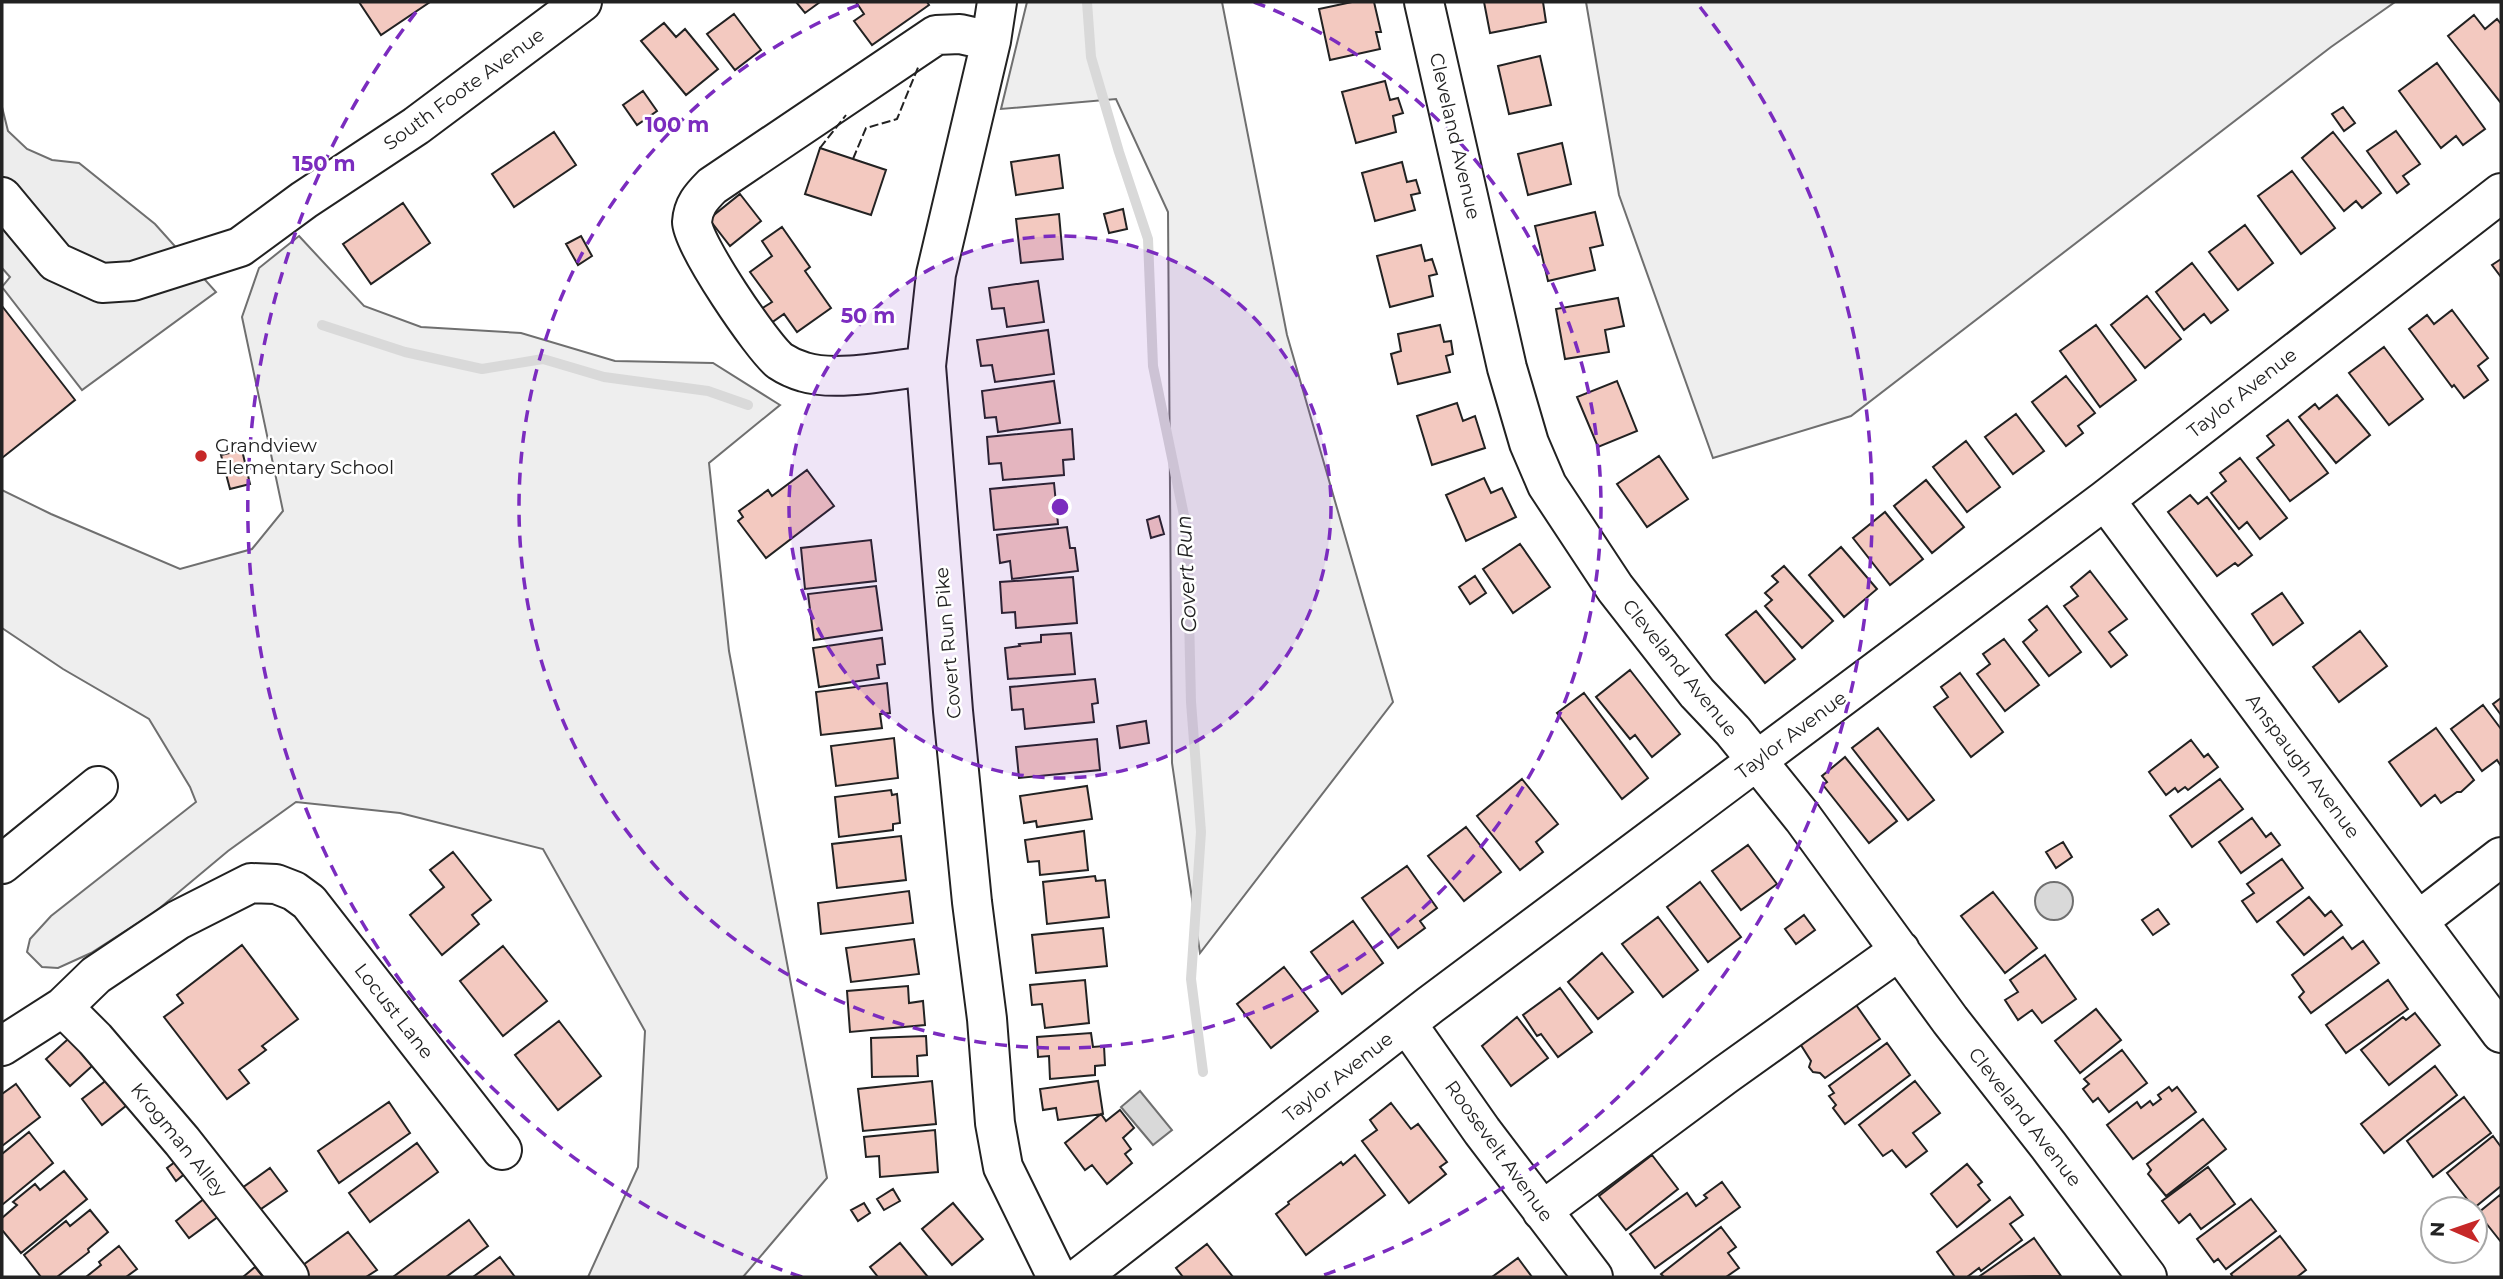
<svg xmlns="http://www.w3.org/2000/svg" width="2503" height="1279" font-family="Montserrat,sans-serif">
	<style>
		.green { fill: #eee; stroke: #6f6f6f; stroke-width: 2 }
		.parking { fill: #ededed; stroke: #6f6f6f; stroke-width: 2 }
		.water { fill: #d9d9d9; stroke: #6f6f6f; stroke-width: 2 }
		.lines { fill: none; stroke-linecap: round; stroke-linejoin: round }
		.stream { stroke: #d9d9d9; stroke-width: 10 }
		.building { fill: #f3c9c0; stroke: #222; stroke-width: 2 }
		.minor-casing { stroke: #222; stroke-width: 42 }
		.minor { stroke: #fff; stroke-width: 38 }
		.fence { stroke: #222; stroke-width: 2; stroke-dasharray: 9 3.5; stroke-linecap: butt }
		.ring { fill: none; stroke: #7b2cbf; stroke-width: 3.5; stroke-dasharray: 12 9 }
		.poi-dot { fill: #c62828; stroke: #fff; stroke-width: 2.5 }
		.labels { text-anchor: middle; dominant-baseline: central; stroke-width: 5; stroke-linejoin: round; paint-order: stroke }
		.street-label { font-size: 19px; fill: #222; stroke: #fff }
		.poi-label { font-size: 19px; fill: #222; stroke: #fff; text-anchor: start }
		.water-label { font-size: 21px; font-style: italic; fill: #222; stroke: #fff }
		.centre { fill: #7b2cbf; stroke: #fff; stroke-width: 3.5 }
		.ring-label { font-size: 21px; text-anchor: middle; font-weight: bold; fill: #7b2cbf; stroke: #fff; stroke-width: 5; stroke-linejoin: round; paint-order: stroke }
	</style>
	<rect width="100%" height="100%" fill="#fff"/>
	<path class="green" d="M1027 2H1222L1287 335 1393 702 1200 953 1172 763 1168 212 1116 99 1001 109Z
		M1586 2H2395L2331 47 1851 416 1713 458 1619 195Z
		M299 236 364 306 421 327 521 333 615 361 713 363 780 405 709 463 729 651 827 1178 743 1277H588L638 1167 645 1031 543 849 400 813 296 802 228 851 155 912 91 953 58 968 42 967 27 952 30 939 51 916 196 802 190 787 149 719 63 669 2 628V490L51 514 180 569 252 549 283 511 242 317 259 268Z"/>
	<path class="parking" d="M2 107 8 131 27 149 52 160 79 163 155 224 216 292 82 390 2 287 10 277 2 268Z"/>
	<path class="water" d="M2035 901a19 19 0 1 1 38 0a19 19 0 1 1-38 0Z
		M1140 1091 1172 1130 1153 1145 1121 1107Z"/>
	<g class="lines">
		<path class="stream" d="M1087 2 1091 57 1119 152 1148 239 1153 366 1187 530 1191 702 1201 832 1191 979 1203 1072
			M322 325 405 352 482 369 543 359 604 377 708 391 748 405"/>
	</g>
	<path class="building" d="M359 2H430L381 35Z
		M796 2H820L805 13Z
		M856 2H927L929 5 872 45 854 21 864 14Z
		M1352 2H1374L1381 32H1376L1380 49 1330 60 1319 9Z
		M1484 2H1543L1546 22 1490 33Z
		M734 14 761 50 735 70 707 34Z
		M2474 15 2485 29 2497 19 2501 24V103L2448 36Z
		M664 23 676 37 685 29 718 69 686 95 641 41Z
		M1540 56 1551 105 1509 114 1498 66Z
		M2437 63 2485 129 2463 145 2456 136 2441 148 2399 91Z
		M1385 81 1390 100 1398 98 1403 113 1393 116 1396 132 1356 143 1342 92Z
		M643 91 657 111 637 125 623 105Z
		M2343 107 2355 123 2344 131 2332 114Z
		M2396 131 2420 164 2403 176 2409 184 2397 193 2367 151Z
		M554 132 576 165 514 207 492 174Z
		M2333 132 2381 193 2362 208 2356 201 2344 211 2302 158Z
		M1562 143 1571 184 1528 195 1518 154Z
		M820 148 886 170 871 215 805 194Z
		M1059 155 1063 188 1016 195 1011 162Z
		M1402 162 1407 182 1416 180 1420 193 1411 195 1415 210 1375 221 1362 173Z
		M2292 171 2335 228 2301 254 2258 196Z
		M740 194 761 221 730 246 709 219Z
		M403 203 430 243 371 284 343 244Z
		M1123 209 1127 229 1109 233 1104 214Z
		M1595 212 1603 245 1590 248 1595 270 1548 281 1535 226Z
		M1059 214 1063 259 1021 263 1016 219Z
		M2245 225 2273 263 2238 290 2209 252Z
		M782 227 810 267 805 271 831 308 797 332 784 314 771 323 761 309 772 302 750 272 772 256 762 241Z
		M581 236 592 256 578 265 566 244Z
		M1421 245 1425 261 1432 259 1437 274 1429 276 1433 296 1390 307 1377 256Z
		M2501 259V277L2492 265Z
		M2192 263 2228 310 2211 323 2204 314 2184 330 2156 292Z
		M1038 281 1044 322 1007 327 1004 308 992 309 989 288Z
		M2147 296 2181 339 2145 368 2111 325Z
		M1618 298 1624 326 1605 330 1609 352 1565 359 1556 309Z
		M2 306 75 400 2 458Z
		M2452 310 2488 358 2478 366 2488 380 2464 398 2454 385 2452 387 2409 329 2427 315 2434 324Z
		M1440 325 1444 342 1451 341 1453 354 1446 356 1450 372 1398 384 1391 354 1401 351 1398 334Z
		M2096 325 2136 380 2100 407 2060 351Z
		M1048 330 1054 374 995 382 992 365 981 366 977 340Z
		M2384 347 2423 399 2389 425 2349 373Z
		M2066 376 2095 413 2078 426 2083 433 2066 446 2032 402Z
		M1054 381 1060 423 998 432 996 417 985 418 982 391Z
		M1617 381 1637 431 1598 447 1577 397Z
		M2337 395 2370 435 2336 463 2299 417 2315 404 2319 409Z
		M1457 403 1463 421 1475 416 1485 448 1432 465 1417 416Z
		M2016 414 2044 451 2013 474 1985 437Z
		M2288 420 2328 473 2290 501 2257 458 2274 445 2267 436Z
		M1072 429 1074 459 1063 460 1064 475 1003 480 1001 463 989 464 987 437Z
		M1966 441 2000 487 1967 512 1933 467Z
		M242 450 250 484 230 489 221 455Z
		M1659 456 1688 499 1647 527 1617 484Z
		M2240 458 2287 518 2260 539 2247 522 2239 529 2211 493 2226 481 2220 473Z
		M807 470 834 506 766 558 738 521 743 517 739 511 768 490 772 496Z
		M1484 478 1491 493 1502 488 1516 517 1466 541 1446 495Z
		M1926 480 1964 527 1932 553 1894 506Z
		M1054 483 1058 524 994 530 990 489Z
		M2190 495 2198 504 2207 497 2252 555 2238 566 2235 563 2217 576 2168 512Z
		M1885 512 1923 559 1890 585 1853 538Z
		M1159 516 1164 534 1151 538 1147 520Z
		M1067 527 1070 548H1075L1078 571 1012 579 1010 561 1000 563 997 535Z
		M871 540 876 581 805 589 801 548Z
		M1520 544 1550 587 1513 613 1483 569Z
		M1841 547 1877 589 1844 617 1809 575Z
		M1784 566 1833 621 1802 648 1765 606 1772 600 1765 593 1778 582 1772 576Z
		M2090 571 2127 619 2109 632 2127 655 2111 667 2064 606 2078 596 2071 587Z
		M1475 576 1486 593 1470 604 1459 587Z
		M1073 577 1077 623 1016 628 1015 612 1002 613 1000 582Z
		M876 586 882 630 814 640 808 594Z
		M2282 593 2303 623 2273 645 2252 614Z
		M2047 606 2081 652 2049 676 2023 642 2037 630 2029 620Z
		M1756 611 1795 659 1765 683 1726 635Z
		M2360 631 2387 666 2339 702 2313 667Z
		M1071 633 1075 674 1008 679 1005 648 1020 646 1019 644 1041 642V635Z
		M882 638 885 664 877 665 879 678 819 687 813 648Z
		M2004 639 2039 685 2005 711 1977 674 1990 664 1983 654Z
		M1630 670 1680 734 1652 757 1635 735 1630 739 1596 697Z
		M1960 673 2003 732 1971 757 1934 707 1948 697 1941 687Z
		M1095 679 1098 703 1092 704 1094 722 1025 729 1023 709 1012 710 1010 687Z
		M887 683 890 713 880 714 882 728 821 735 816 692Z
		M1584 693 1648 778 1622 799 1557 713Z
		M2501 698V715L2493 704Z
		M2483 705 2501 729V766L2497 760 2482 771 2451 729Z
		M1146 721 1149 743 1120 748 1117 726Z
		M1878 728 1934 800 1908 820 1852 748Z
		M2436 728 2474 780 2461 792H2457L2441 803 2435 795 2421 806 2389 762Z
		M894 738 898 778 836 786 831 746Z
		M1097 739 1100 770 1019 778 1016 747Z
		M2191 740 2204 757 2208 754 2218 767 2188 790 2185 787 2178 792 2175 788 2166 795 2149 772Z
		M1845 757 1897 821 1869 843 1823 785 1827 782 1822 776Z
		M1522 779 1558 824 1536 842 1543 852 1520 870 1477 816Z
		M2220 779 2243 809 2192 847 2170 816Z
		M1087 786 1092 819 1037 827 1036 821 1024 823 1020 796Z
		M891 790 892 795 897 794 900 823 893 824V830L839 837 835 797Z
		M2252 818 2266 837 2271 833 2280 845 2241 873 2219 842Z
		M1466 827 1501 872 1464 901 1428 856Z
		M1084 831 1088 870 1040 875 1039 861 1028 862 1025 840Z
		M901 836 906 880 837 888 832 844Z
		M2063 842 2072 857 2056 868 2046 852Z
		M1748 845 1777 884 1741 910 1712 871Z
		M453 852 491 900 472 915 479 924 442 955 410 915 444 887 430 870Z
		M2282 859 2303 888 2257 922 2242 901 2254 893 2247 884Z
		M1407 866 1437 908 1420 921 1425 928 1398 948 1362 898Z
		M1095 876 1096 881 1105 880 1109 917 1047 924 1043 882Z
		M1700 882 1741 937 1708 962 1667 907Z
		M909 891 913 923 821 934 818 903Z
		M1993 892 2037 948 2005 973 1961 916Z
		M2309 897 2325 916 2331 911 2342 925 2304 955 2277 922Z
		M2158 909 2169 924 2153 935 2142 920Z
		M1804 915 1815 930 1796 944 1785 929Z
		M1658 917 1698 970 1663 997 1622 944Z
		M1353 921 1383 963 1342 994 1311 952Z
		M1103 928 1107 966 1036 973 1032 935Z
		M2343 937 2352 949 2363 941 2379 963 2311 1013 2299 997 2304 992 2292 975Z
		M914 939 919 974 851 982 846 948Z
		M242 945 298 1019 262 1046 266 1050 239 1070 249 1083 227 1099 164 1017 183 1003 177 995Z
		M503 946 547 1001 503 1036 460 981Z
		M1602 953 1633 992 1598 1019 1568 982Z
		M2045 955 2076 999 2042 1023 2032 1010 2018 1020 2005 1000 2018 992 2010 980Z
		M1284 967 1318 1011 1271 1048 1237 1004Z
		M1085 980 1089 1023 1045 1028 1042 1004 1032 1005 1030 985Z
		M2388 980 2408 1009 2346 1053 2326 1025Z
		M908 986 909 1003 923 1001 925 1025 850 1032 847 991Z
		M1560 988 1592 1032 1558 1057 1541 1034 1537 1036 1523 1015Z
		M1854 1002 1880 1039 1825 1078 1820 1073 1813 1072 1809 1067 1811 1061 1799 1042Z
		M2096 1009 2121 1040 2080 1073 2055 1041Z
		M2415 1013 2440 1045 2389 1085 2361 1050 2403 1017 2406 1020Z
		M1517 1017 1548 1058 1511 1086 1482 1046Z
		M559 1021 601 1076 558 1110 515 1055Z
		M77 1031 101 1058 70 1086 46 1059Z
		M1091 1033 1093 1047 1104 1046 1105 1065 1095 1066V1075L1050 1079 1049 1056 1038 1057 1037 1037Z
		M926 1036 927 1055 917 1056 918 1076 872 1077 871 1038Z
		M1887 1043 1910 1075 1845 1124 1833 1108 1836 1105 1829 1096 1834 1093 1829 1086Z
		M2122 1050 2147 1083 2109 1112 2098 1098 2093 1102 2083 1089 2089 1084 2084 1079Z
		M2435 1066 2457 1095 2384 1153 2361 1124Z
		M112 1076 132 1101 102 1125 82 1099Z
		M932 1081 936 1124 863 1131 858 1089Z
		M1098 1081 1103 1114 1058 1120 1056 1108 1043 1110 1040 1089Z
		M1915 1081 1940 1113 1913 1133 1927 1151 1906 1167 1892 1150 1883 1156 1859 1125Z
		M16 1084 40 1117 2 1146V1094Z
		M2169 1087 2172 1091 2177 1087 2196 1112 2133 1159 2107 1125 2137 1102 2141 1108 2150 1101 2153 1105 2161 1099 2158 1095Z
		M2464 1097 2491 1133 2433 1177 2407 1141Z
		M389 1102 410 1133 339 1183 318 1151Z
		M1391 1103 1411 1129 1418 1124 1447 1162 1440 1167 1446 1174 1409 1203 1362 1141 1377 1130 1370 1120Z
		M1120 1110 1134 1128 1123 1138 1131 1149 1125 1154 1132 1163 1107 1184 1092 1165 1085 1170 1065 1143 1101 1114 1106 1121Z
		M2203 1119 2226 1149 2166 1196 2148 1174 2151 1170 2147 1164Z
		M935 1130 938 1172 880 1177 879 1156 866 1157 864 1137Z
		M29 1132 53 1163 2 1205V1154Z
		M2493 1136 2501 1147V1186L2474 1208 2447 1173Z
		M417 1143 438 1172 370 1222 349 1193Z
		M1355 1155 1385 1195 1306 1255 1276 1214 1289 1204 1288 1202 1341 1162 1343 1165Z
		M1652 1155 1678 1189 1626 1230 1599 1196Z
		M179 1159 188 1171 176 1181 167 1168Z
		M1967 1164 1982 1182 1978 1185 1990 1200 1957 1227 1931 1194Z
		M2208 1167 2235 1204 2201 1229 2190 1214 2179 1223 2162 1201Z
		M270 1168 287 1191 258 1211 242 1188Z
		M64 1171 87 1199 21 1253 2 1230V1218L17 1205 13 1202 35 1184 40 1190Z
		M1722 1182 1740 1207 1655 1268 1630 1234 1687 1193 1696 1206 1707 1198 1704 1195Z
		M893 1189 900 1201 884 1210 877 1199Z
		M2501 1194V1242L2478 1213Z
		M2010 1197 2023 1215 2010 1224 2022 1240 1981 1271 1979 1268 1967 1277H1955L1937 1252Z
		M205 1198 219 1216 189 1238 176 1221Z
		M2251 1199 2276 1231 2226 1269 2218 1259 2214 1262 2197 1239Z
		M864 1203 870 1213 858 1221 851 1210Z
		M953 1203 983 1239 952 1265 922 1229Z
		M90 1210 108 1232 88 1249 89 1252 57 1277H41L24 1255 66 1221 70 1226Z
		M469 1220 488 1246 446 1277H393Z
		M1721 1227 1736 1247 1728 1253 1739 1268 1726 1277H1664L1661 1274Z
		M348 1232 377 1270 366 1277H306L299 1268Z
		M2280 1236 2306 1270 2297 1277H2233L2231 1274Z
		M2034 1238 2061 1276 1981 1277 1980 1276Z
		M900 1243 928 1277H878L870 1267Z
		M1207 1244 1233 1277H1183L1176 1268Z
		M119 1246 137 1269 126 1277H86L101 1265 99 1262Z
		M500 1257 515 1277H473Z
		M1518 1258 1532 1277H1492Z
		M255 1267 263 1277H243Z"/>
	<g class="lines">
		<defs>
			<path id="minor" d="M997 2 991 41 936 274 926 366 953 711 972 902 987 1019 995 1123 1003 1167 1057 1277
				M1424 2 1507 368 1529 443 1547 485 1615 588 1697 693 1733 731 1803 818 1950 1020 2048 1145 2147 1277
				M2 197 56 262 102 283 133 281 240 247 304 200 416 126 582 2
				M926 366C892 370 836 382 804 372 797 370 786 365 780 361 762 347 691 242 692 222 693 206 701 197 712 186L936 35 960 34 991 41
				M2105 500 2501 1033
				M2 864 98 786
				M2418 921 2501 857
				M63 1007 95 1039 182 1141 289 1277
				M1407 1024 1482 1131 1593 1277
				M2 1046 63 1007 96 975 178 920 251 883 276 884 294 891 309 902 502 1150
				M1542 1211 1725 1075 1900 950
				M1080 1277 1430 1005 2105 500 2501 193"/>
		</defs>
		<use href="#minor" class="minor-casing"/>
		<use href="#minor" class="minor"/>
		<path class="fence" d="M820 148 846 115
			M853 159 866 128 897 119 919 65"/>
	</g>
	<circle cx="1060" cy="507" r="271" fill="#7b2cbf" fill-opacity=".12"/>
	<g class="ring">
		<circle cx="1060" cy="507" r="271"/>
		<path d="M1254 2A541 541 0 1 1 866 2"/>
		<path d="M802 1277A812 812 0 0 1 420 7M1700 7A812 812 0 0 1 1318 1277"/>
	</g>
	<circle class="poi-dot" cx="201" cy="456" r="7"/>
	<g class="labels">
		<g class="street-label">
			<text transform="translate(464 89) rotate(-36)">South Foote Avenue</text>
			<text transform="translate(1455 136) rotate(77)">Cleveland Avenue</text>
			<text transform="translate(2242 393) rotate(-38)">Taylor Avenue</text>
			<text transform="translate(948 643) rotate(-95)">Covert Run Pike</text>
			<text transform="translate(1680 668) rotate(51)">Cleveland Avenue</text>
			<text transform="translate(1791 735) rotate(-37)">Taylor Avenue</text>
			<text transform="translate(2303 766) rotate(53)">Anspaugh Avenue</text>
			<text transform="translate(394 1011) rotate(52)">Locust Lane</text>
			<text transform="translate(1338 1077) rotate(-38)">Taylor Avenue</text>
			<text transform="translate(2025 1117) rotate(52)">Cleveland Avenue</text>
			<text transform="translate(179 1140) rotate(51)">Krogman Alley</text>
			<text transform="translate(1499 1151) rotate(54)">Roosevelt Avenue</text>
		</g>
		<g class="poi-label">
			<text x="215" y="445">Grandview<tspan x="215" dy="22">Elementary School</tspan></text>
		</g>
		<g class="water-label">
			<text transform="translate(1186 574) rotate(-93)">Covert Run</text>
		</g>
	</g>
	<circle cx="1060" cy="507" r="10" class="centre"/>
	<g class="ring-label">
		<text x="677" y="132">100 m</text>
		<text x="324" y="171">150 m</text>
		<text x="868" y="323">50 m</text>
	</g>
	<rect width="2503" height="1279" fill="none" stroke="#222222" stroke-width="7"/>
	<g transform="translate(2454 1230) rotate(272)"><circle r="33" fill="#ffffff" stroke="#a7a7a7" stroke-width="2"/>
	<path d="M0-5L12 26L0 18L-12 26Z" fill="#c62828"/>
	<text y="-10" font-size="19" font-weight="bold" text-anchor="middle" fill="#222222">N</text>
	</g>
</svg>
